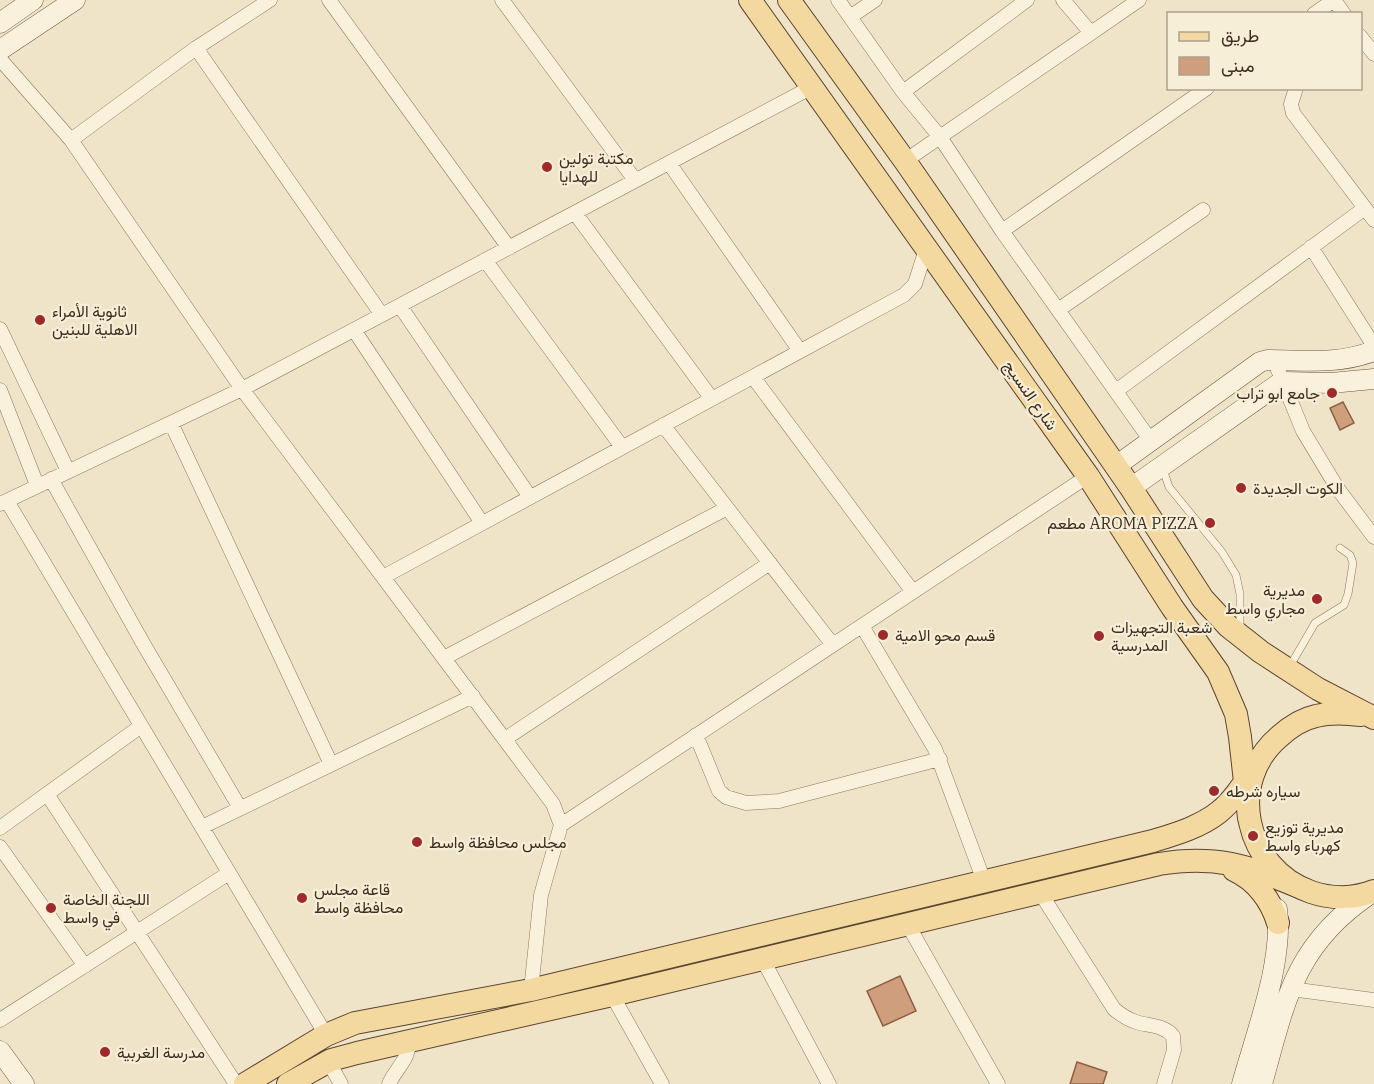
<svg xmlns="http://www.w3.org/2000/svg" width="1374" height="1084" font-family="'IBM Plex Serif',Vazirmatn,serif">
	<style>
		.building { fill: #cf9f7d; stroke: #8d5f41; stroke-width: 1.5 }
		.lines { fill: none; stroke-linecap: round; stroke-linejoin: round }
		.lane-casing { stroke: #8d765c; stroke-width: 8 }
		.street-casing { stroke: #8d765c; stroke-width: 15 }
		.secondary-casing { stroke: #6f573f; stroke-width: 21 }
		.primary-casing { stroke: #5b4430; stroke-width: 24 }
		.lane { stroke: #faf1dc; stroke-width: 7 }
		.street { stroke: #faf1dc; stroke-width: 14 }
		.secondary { stroke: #faf1dc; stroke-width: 20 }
		.primary { stroke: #f3d9a0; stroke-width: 22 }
		.poi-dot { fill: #9e2a2b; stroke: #f7eed8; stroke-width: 2 }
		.labels { text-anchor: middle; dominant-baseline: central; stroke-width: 4.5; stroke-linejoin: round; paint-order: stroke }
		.poi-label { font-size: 16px; fill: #3d2e20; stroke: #f7eed8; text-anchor: start }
		.street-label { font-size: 16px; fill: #3d2e20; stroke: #f7eed8 }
	</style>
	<rect width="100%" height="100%" fill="#f0e4c8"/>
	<path class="building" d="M1343 402 1354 423 1340 430 1330 408Z
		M900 976 916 1011 883 1026 867 991Z
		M1077 1062 1107 1072 1103 1084H1070Z"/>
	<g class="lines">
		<defs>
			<path id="lane" d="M1163 469 1169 487 1222 552 1236 575 1240 594V628
				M1290 666 1315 623 1344 605 1348 594 1353 563 1350 555 1340 548"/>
			<path id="street" d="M329 0 509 248
				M502 0 635 180
				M838 0 903 92 940 137 1002 231 1151 441
				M1063 0 1091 33
				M1334 0 1344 14
				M1314 14 1334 0
				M850 17 875 0
				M1360 36 1374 54
				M196 48 382 315
				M0 59 71 140 242 389 553 804 561 825 541 895 531 990
				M1296 88 1291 104 1293 113 1374 220
				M903 92 1027 0
				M71 140 196 48 270 0
				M905 161 1139 0
				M669 163 800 351
				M575 213 712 399
				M1002 231 1207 88
				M1311 247 1374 346
				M485 260 622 447
				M400 306 530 497
				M1058 310 1203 210
				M0 329 68 471
				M354 330 482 523
				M1274 360 1303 431 1338 489 1374 537
				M753 377 913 592
				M0 390 37 485
				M1116 391 1365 208
				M171 423 331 764
				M663 425 833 645
				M51 479 144 645 240 808
				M7 501 326 1035
				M0 504 242 389 812 87
				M383 577 904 295 915 284 926 249
				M862 626 935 749 984 881
				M444 658 727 508
				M696 735 719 791 726 797 746 803 779 801 940 759
				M505 739 770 563
				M47 794 236 1084
				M561 825 1088 476
				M202 827 473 696
				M0 828 141 726
				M0 847 85 966
				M1041 894 1114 1009C1121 1015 1127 1019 1136 1022 1148 1026 1164 1025 1173 1036L1174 1050 1164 1084
				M908 925 998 1084
				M762 958 829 1084
				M1291 989 1374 1000
				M612 995 662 1084
				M0 1020 229 873
				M328 1061 341 1084
				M389 1084C395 1069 411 1058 408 1041"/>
			<path id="secondary" d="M0 23 33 0
				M0 50 75 0
				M1116 466 1260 362 1267 360C1306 360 1336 365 1374 351
				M1131 488 1277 385 1283 382 1331 383 1374 379
				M0 1051 24 1084
				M1242 1084C1256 1033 1284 961 1277 909
				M1262 1084C1285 1002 1294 945 1370 894"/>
			<path id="primary" d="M750 0 1088 476 1172 607 1218 672 1236 714 1240 737 1249 818
				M789 0 905 161 1131 488 1203 599 1228 626 1261 652 1318 689 1374 718
				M1361 715C1346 713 1331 712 1316 716 1302 719 1290 727 1280 736 1225 782 1245 869 1311 892 1331 899 1354 899 1374 891
				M1234 870C1256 880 1271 900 1278 923
				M245 1084 326 1035 355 1023 531 990 1153 841C1176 834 1200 827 1219 812 1235 799 1246 780 1258 763
				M288 1084 331 1060 357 1053 612 995 1159 864C1214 855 1248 865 1299 887"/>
		</defs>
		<use href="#lane" class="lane-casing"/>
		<use href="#street" class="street-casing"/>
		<use href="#secondary" class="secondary-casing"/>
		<use href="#primary" class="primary-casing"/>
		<use href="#lane" class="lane"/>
		<use href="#street" class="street"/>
		<use href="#secondary" class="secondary"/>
		<use href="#primary" class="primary"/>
	</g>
	<g class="poi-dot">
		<circle cx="547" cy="167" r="6"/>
		<circle cx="40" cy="320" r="6"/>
		<circle cx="1332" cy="393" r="6"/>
		<circle cx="1241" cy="488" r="6"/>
		<circle cx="1210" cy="523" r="6"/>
		<circle cx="1317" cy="599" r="6"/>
		<circle cx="883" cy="635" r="6"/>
		<circle cx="1099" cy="636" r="6"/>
		<circle cx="1214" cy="791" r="6"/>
		<circle cx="1253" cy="836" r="6"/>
		<circle cx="417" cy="842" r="6"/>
		<circle cx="302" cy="898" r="6"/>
		<circle cx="51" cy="908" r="6"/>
		<circle cx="105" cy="1052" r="6"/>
	</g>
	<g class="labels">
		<g class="poi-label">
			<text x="559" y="158">مكتبة تولين<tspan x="559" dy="18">للهدايا</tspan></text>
			<text x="52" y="311">ثانوية الأمراء<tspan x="52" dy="18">الاهلية للبنين</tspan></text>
			<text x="1320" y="393" text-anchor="end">جامع ابو تراب</text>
			<text x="1253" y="488">الكوت الجديدة</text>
			<text x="1198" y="523" text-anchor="end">مطعم AROMA PIZZA</text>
			<text x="1305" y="590" text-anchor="end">مديرية<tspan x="1305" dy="18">مجاري واسط</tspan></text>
			<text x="1111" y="627">شعبة التجهيزات<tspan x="1111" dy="18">المدرسية</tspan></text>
			<text x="895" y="635">قسم محو الامية</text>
			<text x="1226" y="791">سياره شرطه</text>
			<text x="1265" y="827">مديرية توزيع<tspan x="1265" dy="18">كهرباء واسط</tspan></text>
			<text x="429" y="842">مجلس محافظة واسط</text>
			<text x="314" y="889">قاعة مجلس<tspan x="314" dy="18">محافظة واسط</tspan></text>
			<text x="63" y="899">اللجنة الخاصة<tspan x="63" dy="18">في واسط</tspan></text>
			<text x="117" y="1052">مدرسة الغربية</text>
		</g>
		<g class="street-label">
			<text transform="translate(1031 395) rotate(55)">شارع النسيج</text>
		</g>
	</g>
	<rect x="1167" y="12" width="195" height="78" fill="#f7eed8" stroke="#ada18e" stroke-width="1.5"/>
	<rect x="1179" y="32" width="30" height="9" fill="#f3d9a0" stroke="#ada18e" stroke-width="1.5"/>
	<text x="1221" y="42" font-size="18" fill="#3d2e20">طريق</text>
	<rect x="1179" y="57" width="30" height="18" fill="#cf9f7d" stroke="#ada18e" stroke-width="1.5"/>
	<text x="1221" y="72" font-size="18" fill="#3d2e20">مبنى</text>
</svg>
